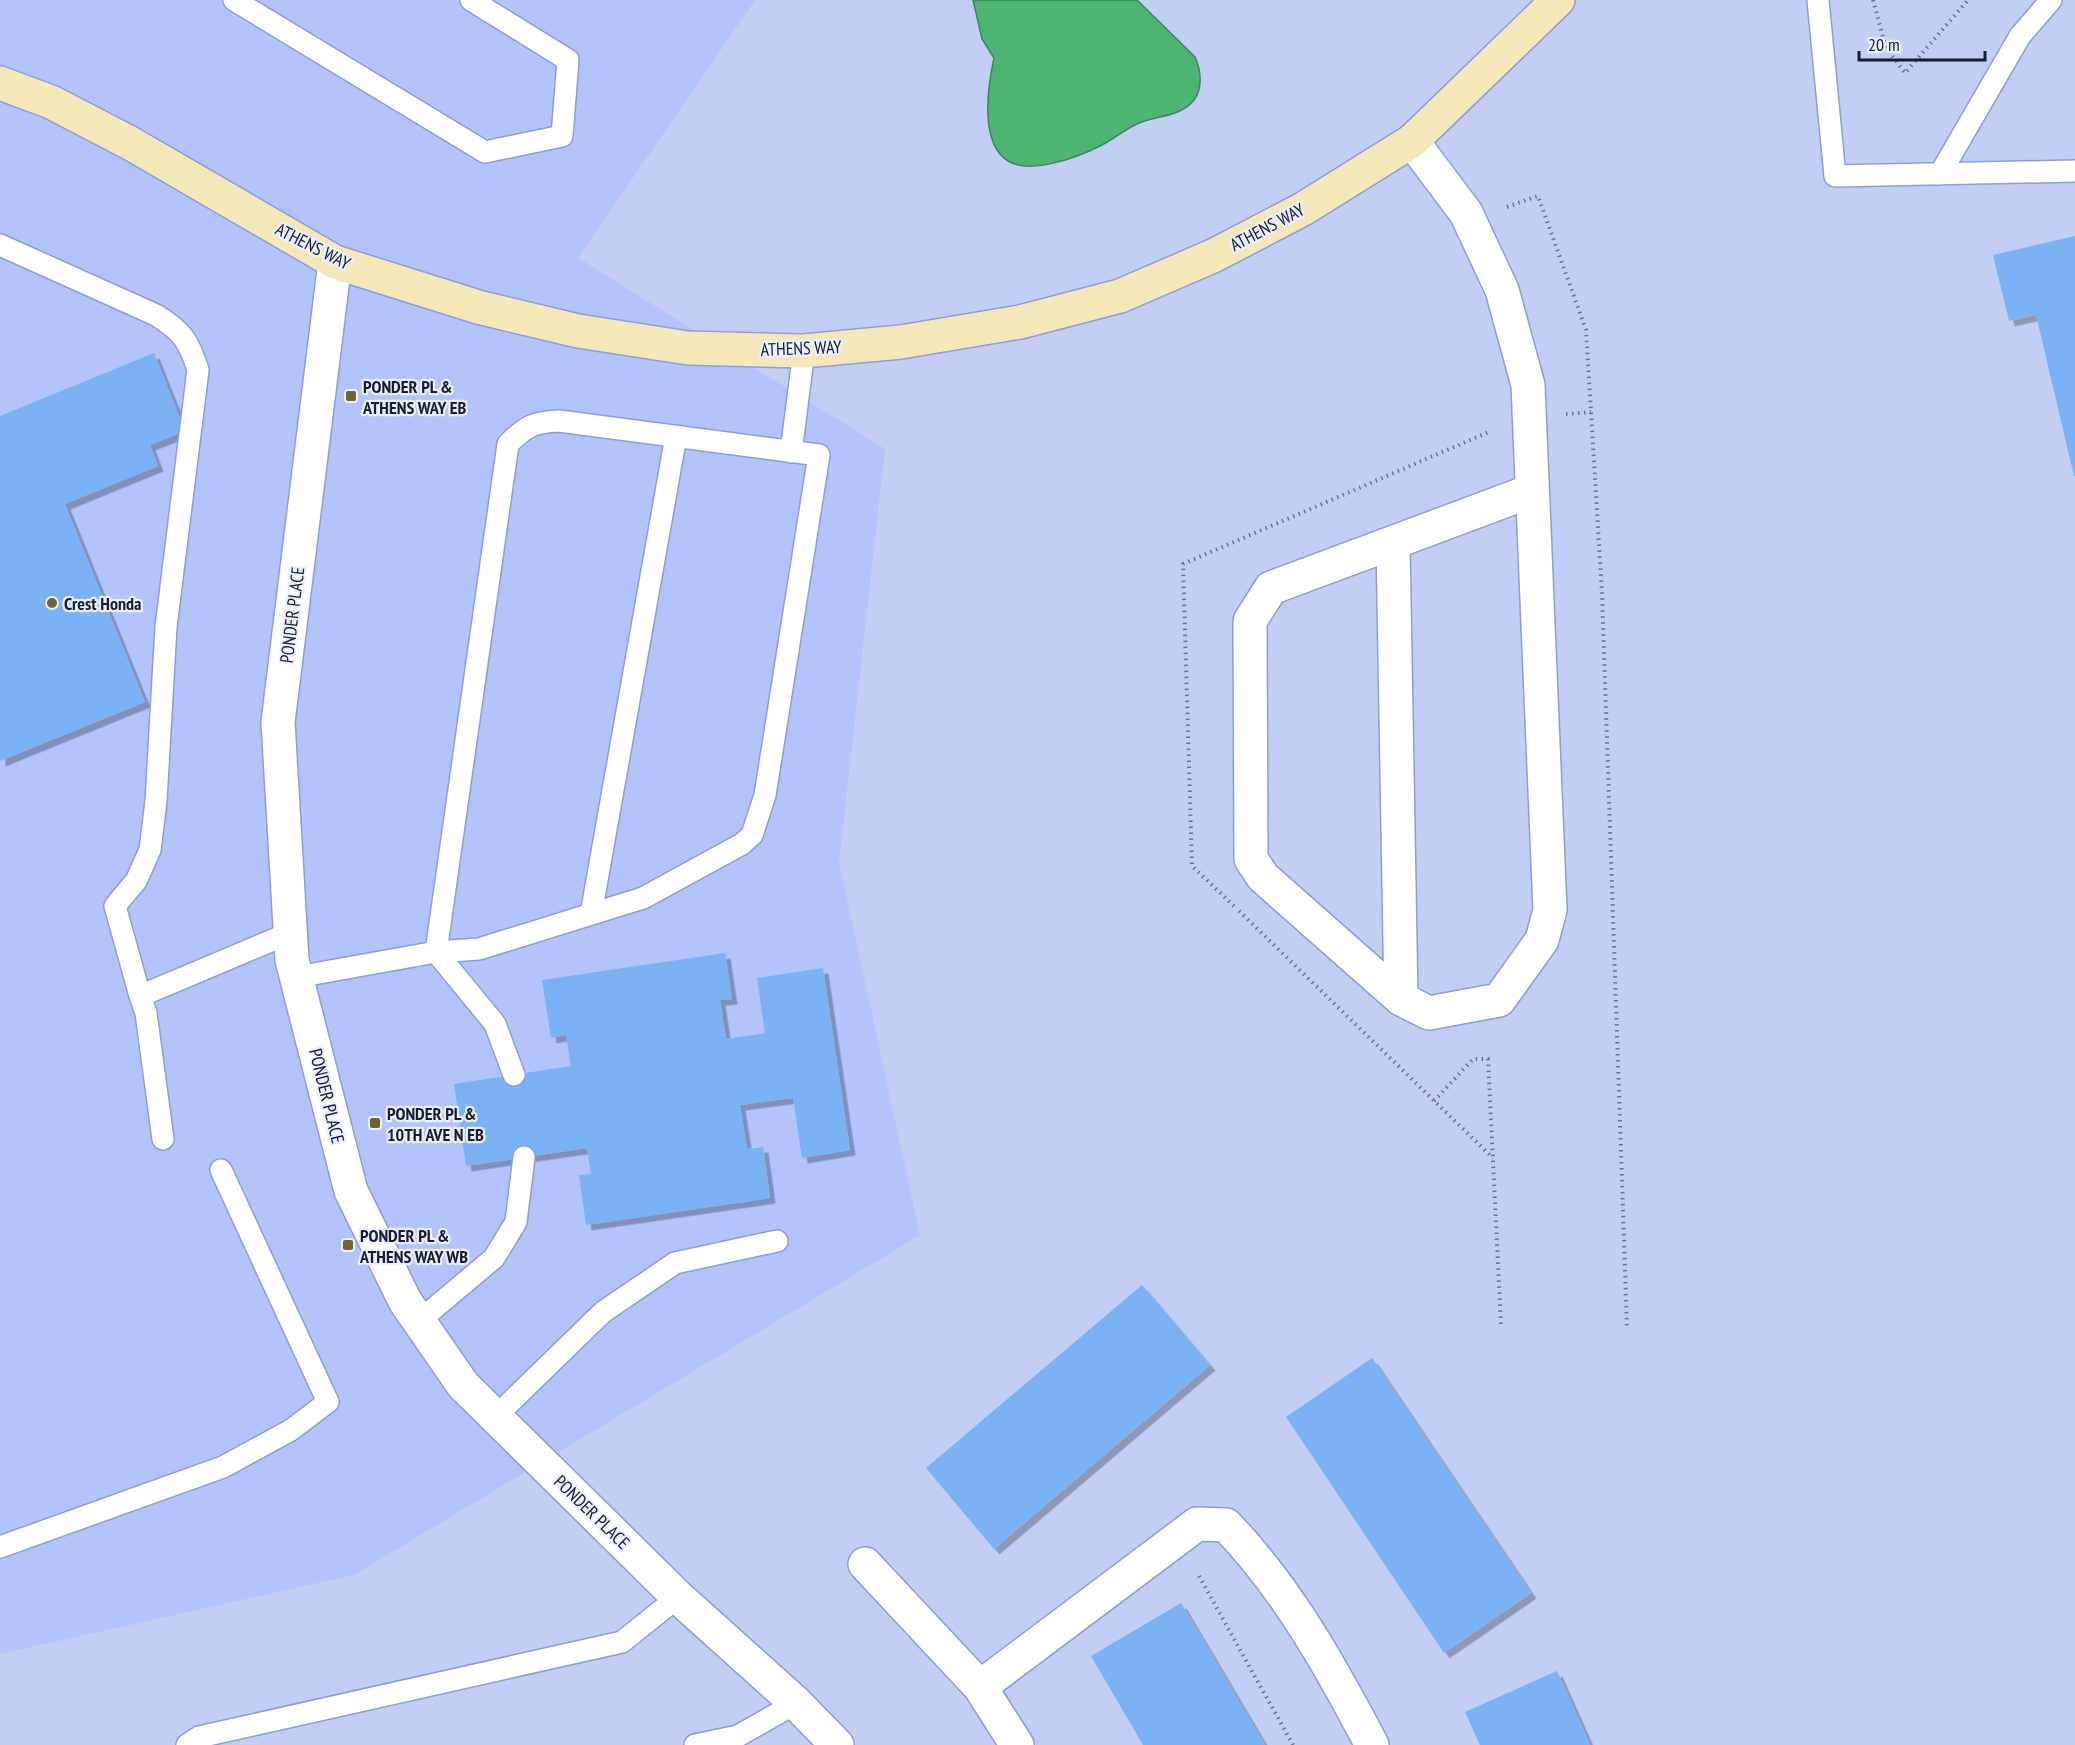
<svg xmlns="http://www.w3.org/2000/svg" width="2075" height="1745" font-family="'PT Sans Narrow',sans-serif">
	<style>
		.built { fill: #b3c3fb }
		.water { fill: #4cb571; stroke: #3c875e; stroke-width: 1.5 }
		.building { fill: #7ab2f3; filter: url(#shadow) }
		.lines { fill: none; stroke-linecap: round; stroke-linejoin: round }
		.lane-casing { stroke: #8d9cd9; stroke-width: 24 }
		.street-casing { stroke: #8d9cd9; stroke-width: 36 }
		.secondary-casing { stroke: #8d9cd9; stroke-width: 36 }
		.path { stroke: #6a7291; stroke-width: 4; stroke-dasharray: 1.5 4.5; stroke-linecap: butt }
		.lane { stroke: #fff; stroke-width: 21 }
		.street { stroke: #fff; stroke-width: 33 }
		.secondary { stroke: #f4e8b9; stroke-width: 33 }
		.poi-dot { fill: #736331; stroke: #ecf0fd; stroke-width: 2 }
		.labels { text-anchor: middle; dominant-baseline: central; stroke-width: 4.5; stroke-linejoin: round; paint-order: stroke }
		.street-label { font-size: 18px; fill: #161c33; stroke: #ecf0fd }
		.poi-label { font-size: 18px; font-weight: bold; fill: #161c33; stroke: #ecf0fd; text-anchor: start }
	</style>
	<defs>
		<filter id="shadow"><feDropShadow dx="5.5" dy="5.5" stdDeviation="0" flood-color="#0004"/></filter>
	</defs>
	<rect width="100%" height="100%" fill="#c3cef4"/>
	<path class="built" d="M0 0H755L578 258 885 449 839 862 920 1235 354 1575 0 1654Z"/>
	<path class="water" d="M973 0H1137L1195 57C1201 70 1203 88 1194 100 1180 118 1154 115 1135 125 1123 131 1112 140 1100 146 1078 157 1031 175 1008 161 979 143 988 85 994 58L982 39Z"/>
	<path class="building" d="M2075 236V476H2074L2036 315 2009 321 1993 255Z
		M154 353 185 431 150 445 158 466 65 504 145 702 0 761V416Z
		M725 953 732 999 720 1000 726 1039 765 1033 757 978 823 968 850 1150 802 1158 793 1098 740 1105 747 1149 763 1147 770 1198 586 1225 579 1175 591 1174 587 1148 466 1166 454 1084 571 1066 566 1035 551 1038 542 980Z
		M1142 1285 1210 1365 994 1549 926 1468Z
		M1372 1358 1531 1593 1444 1653 1286 1417Z
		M1181 1603 1265 1745H1143L1091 1656Z
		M1557 1671 1590 1745H1480L1465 1712Z"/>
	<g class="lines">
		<defs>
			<path id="lane" d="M234 0 485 152 562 136 568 60 471 0
				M1818 0 1835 176 2075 171
				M1940 174 2020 36 2051 0
				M0 245 156 315C182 331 189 341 198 370L166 627 156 801 150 850 136 881 115 906 140 996 292 932
				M791 452 804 351
				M591 914 676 436
				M436 952 495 1024 514 1075
				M297 977 436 952 508 444C526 426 534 422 559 421L819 455 765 795 752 835 742 844 643 898 479 949 436 952
				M140 996 146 1013 163 1139
				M419 1321 494 1258 516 1222 524 1157
				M495 1417 603 1312 675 1263 777 1241
				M0 1547 223 1467 291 1430 328 1402 221 1170
				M187 1745 199 1737 622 1642 678 1597
				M695 1745 738 1736 796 1703"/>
			<path id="street" d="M1412 141 1466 213 1502 290 1528 385 1550 910 1542 940 1499 1000 1429 1013 1401 999 1263 877 1251 859 1250 621 1271 588 1531 491
				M335 262 278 722 292 960 351 1191 405 1301 463 1385 678 1597 796 1703 837 1745
				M1393 543 1401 999
				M865 1564 980 1687 1197 1524 1226 1525C1287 1588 1331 1667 1372 1745
				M980 1687 1017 1745"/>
			<path id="secondary" d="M0 83 51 102 130 143 335 262 478 307 578 331 688 348 804 351 901 342 1020 322 1120 296 1215 255 1303 209 1412 141 1558 0"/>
		</defs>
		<use href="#lane" class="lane-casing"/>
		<use href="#street" class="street-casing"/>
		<use href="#secondary" class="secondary-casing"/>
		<path class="path" d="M1873 0 1886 48 1905 73 1968 0
			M1507 207 1538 196 1586 330 1602 593 1627 1328
			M1566 414 1591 412
			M1234 906 1192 866 1183 564 1491 431
			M1239 911 1493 1158
			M1434 1101 1473 1059H1488L1501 1325
			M1199 1576 1293 1745"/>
		<use href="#lane" class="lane"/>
		<use href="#street" class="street"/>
		<use href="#secondary" class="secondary"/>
	</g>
	<g class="poi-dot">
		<rect x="345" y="390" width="12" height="12" rx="3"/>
		<circle cx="52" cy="603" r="6"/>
		<rect x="369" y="1117" width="12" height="12" rx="3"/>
		<rect x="342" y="1239" width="12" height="12" rx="3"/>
	</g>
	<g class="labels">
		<g class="street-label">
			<text transform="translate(1267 227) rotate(-28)">ATHENS WAY</text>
			<text transform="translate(313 246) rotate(27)">ATHENS WAY</text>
			<text transform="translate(801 348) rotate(-2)">ATHENS WAY</text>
			<text transform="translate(292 615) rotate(-83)">PONDER PLACE</text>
			<text transform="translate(327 1096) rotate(76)">PONDER PLACE</text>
			<text transform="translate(592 1512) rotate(44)">PONDER PLACE</text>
		</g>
		<g class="poi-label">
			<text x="363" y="386">PONDER PL &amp;<tspan x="363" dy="21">ATHENS WAY EB</tspan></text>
			<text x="64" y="603">Crest Honda</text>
			<text x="387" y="1113">PONDER PL &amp;<tspan x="387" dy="21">10TH AVE N EB</tspan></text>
			<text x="360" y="1235">PONDER PL &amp;<tspan x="360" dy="21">ATHENS WAY WB</tspan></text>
		</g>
	</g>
	<path d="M1859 51v9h126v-9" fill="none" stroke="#161c33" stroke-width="3"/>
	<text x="1868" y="51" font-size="18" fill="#161c33" stroke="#ecf0fd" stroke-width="4.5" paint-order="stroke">20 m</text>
</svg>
